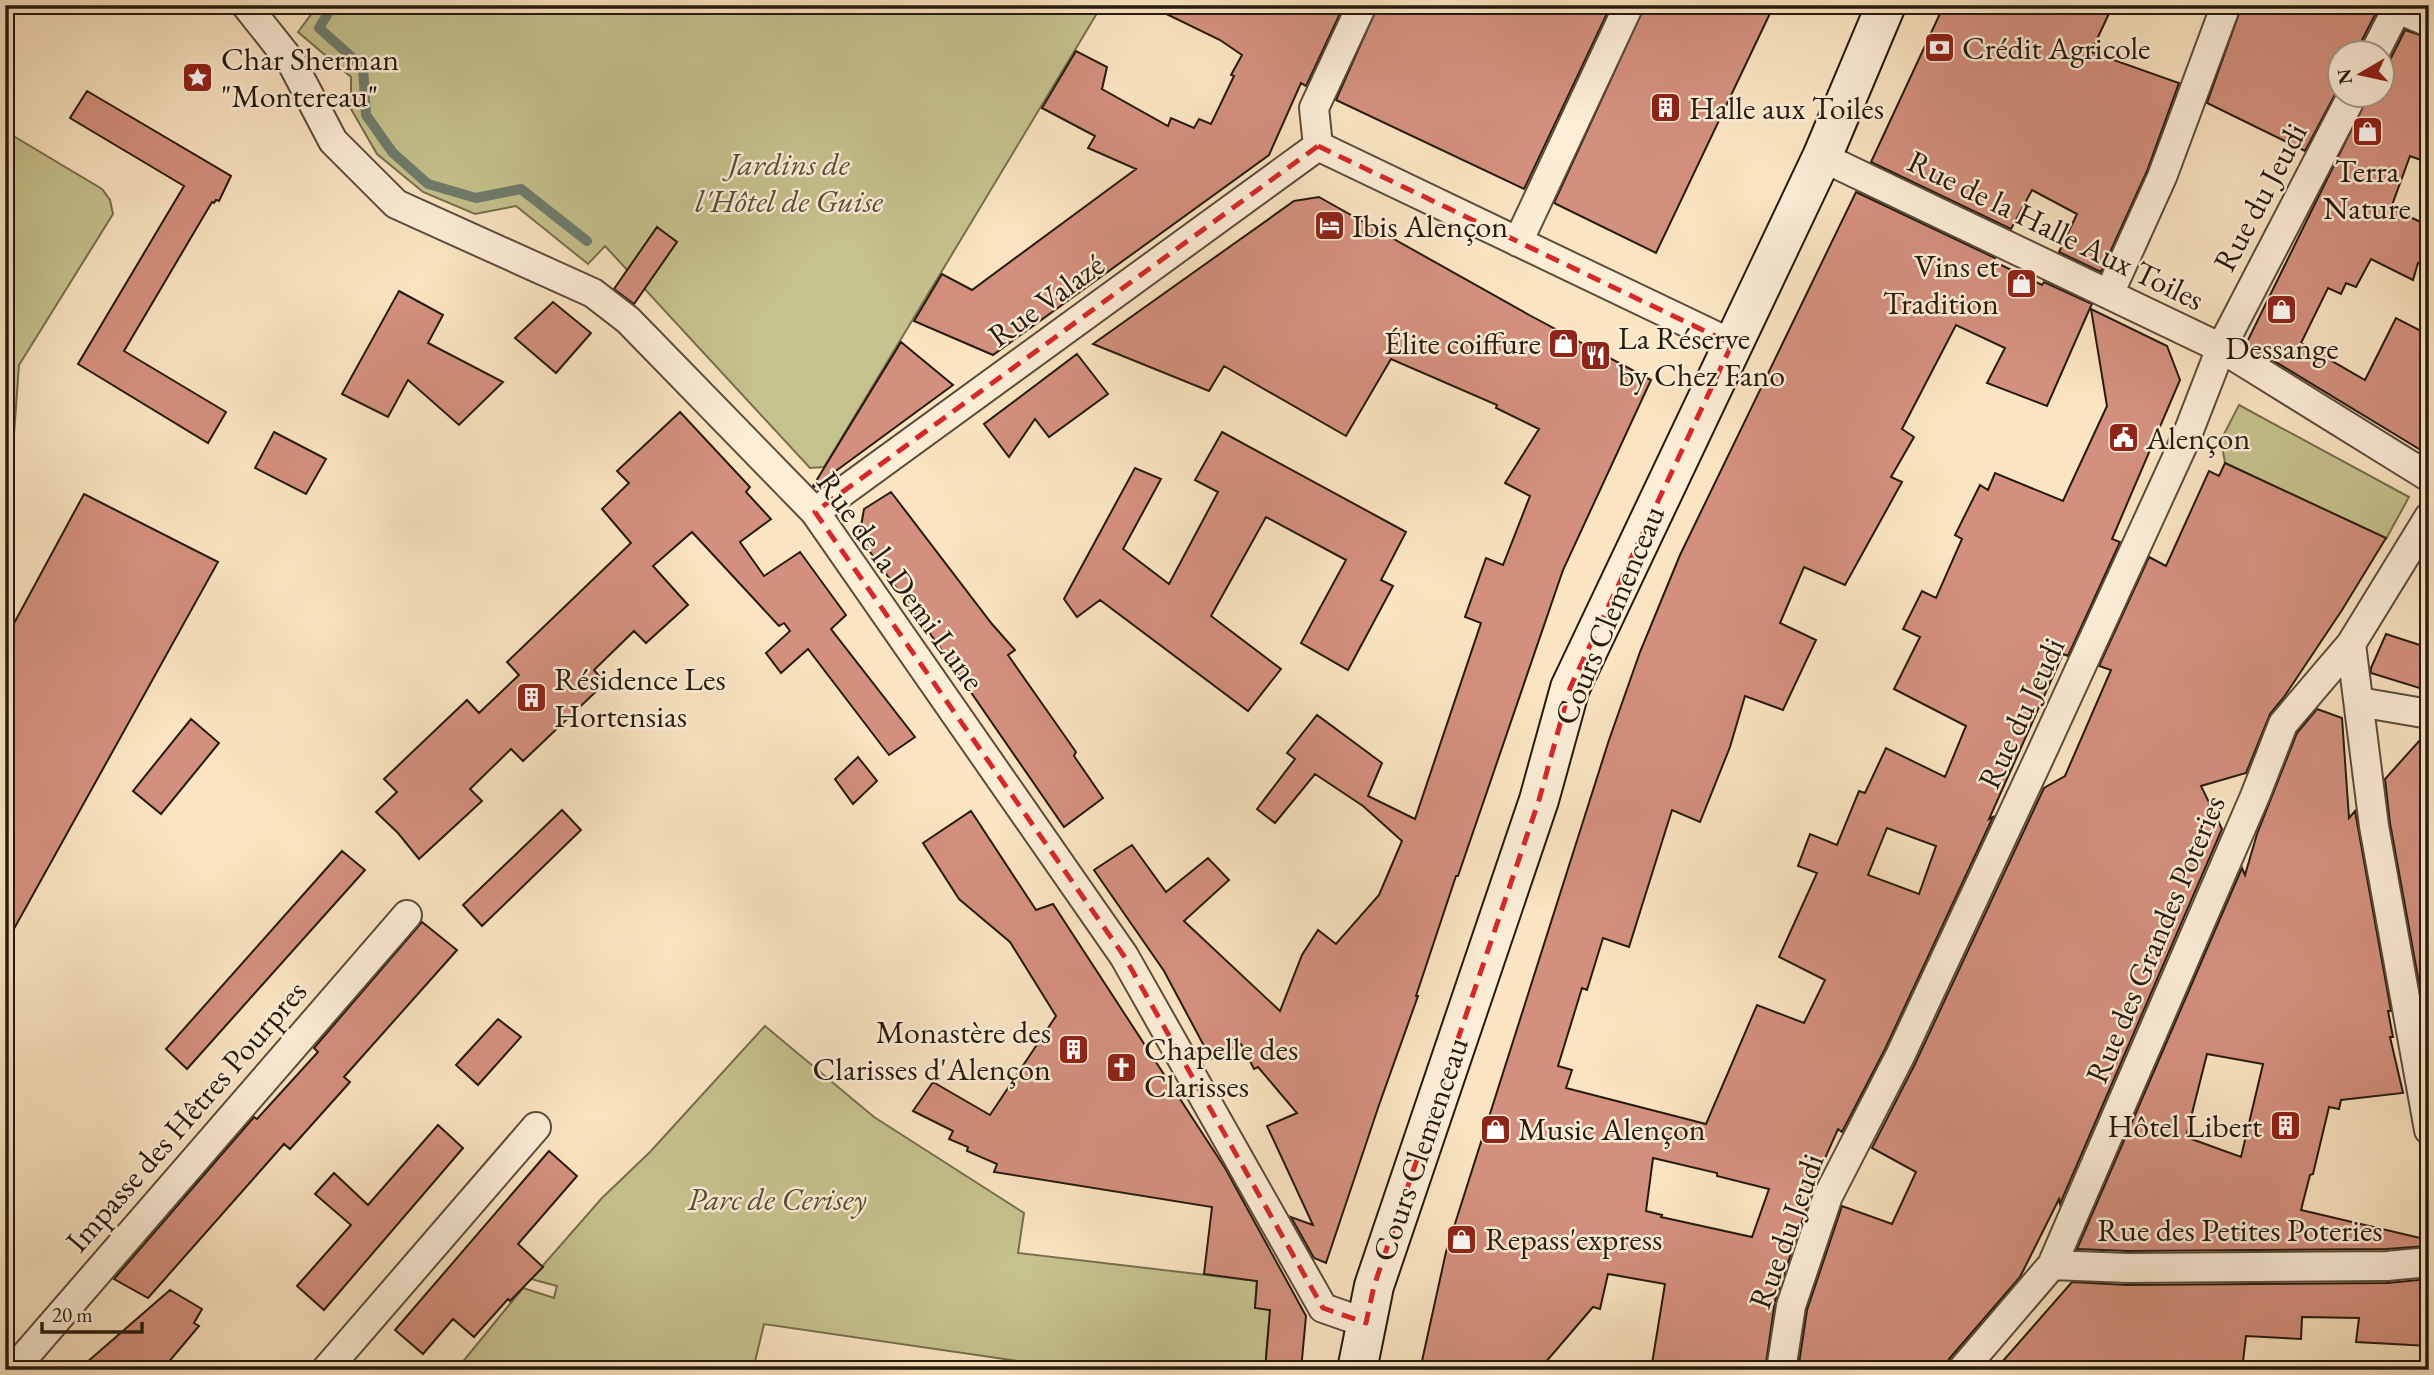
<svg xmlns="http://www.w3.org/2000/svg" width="2434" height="1375" font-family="'EB Garamond',serif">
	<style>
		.green { fill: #c6c28d; stroke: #766e4e; stroke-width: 2 }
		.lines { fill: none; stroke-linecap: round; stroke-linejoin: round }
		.stream { stroke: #6f7d6d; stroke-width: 10 }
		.building { fill: #d4907e; stroke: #261a0e; stroke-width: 2; fill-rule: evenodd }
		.street-casing { stroke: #5b4c3b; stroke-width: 32 }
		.secondary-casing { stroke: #261a0e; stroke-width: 42 }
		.street { stroke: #fcedd7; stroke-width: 28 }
		.secondary { stroke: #fcedd7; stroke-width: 38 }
		.marked { fill: none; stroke: #d62828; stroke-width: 5; stroke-dasharray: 14 9; stroke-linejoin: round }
		.labels { text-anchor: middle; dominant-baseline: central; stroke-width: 5; stroke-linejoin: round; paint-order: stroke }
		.poi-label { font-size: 32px; fill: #261a0e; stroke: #fcedd7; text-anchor: start }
		.park-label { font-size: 32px; font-style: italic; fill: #564c34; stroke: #fcedd7 }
		.street-label { font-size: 32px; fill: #261a0e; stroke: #fcedd7 }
	</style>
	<rect width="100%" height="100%" fill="#fae4c1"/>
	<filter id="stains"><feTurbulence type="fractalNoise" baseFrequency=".00286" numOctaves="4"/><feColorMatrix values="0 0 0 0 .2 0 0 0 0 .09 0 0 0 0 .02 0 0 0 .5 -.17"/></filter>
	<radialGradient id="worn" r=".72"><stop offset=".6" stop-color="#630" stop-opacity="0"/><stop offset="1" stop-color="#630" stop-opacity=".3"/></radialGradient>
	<path class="green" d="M318 5H1102L824 467 810 468 605 246 588 264 516 206 475 214 423 192 377 154 351 109V77L298 32Z
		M5 131 102 189 110 200 113 214 19 365 11 476 5 486Z
		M2239 405 2409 497 2386 539 2225 463 2221 440Z
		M765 1026 874 1117 1024 1213 1018 1253 1257 1281 1255 1308 1270 1310 1265 1370H1080L764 1324 753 1370H456L523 1288 554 1298 557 1286 531 1279 602 1198 650 1152Z"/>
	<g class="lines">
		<path class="stream" d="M333 5 319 28 363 67 366 115 393 153 428 184 476 198 521 189 587 241"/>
	</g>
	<path class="building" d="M1148 5H1344L1306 86 1301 83 1269 155 993 355 914 321 942 274 972 290 1136 169 1088 148 1095 136 1042 108 1076 51 1107 67 1102 89 1168 126 1171 118 1194 128 1199 119 1211 124 1234 76 1231 75 1242 55 1220 40Z
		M1378 5H1611L1524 189 1336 100Z
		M1645 5H1774L1656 253 1554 203Z
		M1944 5H2113L2091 52 2179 83 2147 171 2101 272 2059 252 2077 214 2032 190 2011 229 1871 162Z
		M2242 5H2380L2360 44 2358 52H2340V85L2305 151 2207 103Z
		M2405 30 2429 38V163L2410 156 2391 208 2429 226V268L2418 263 2413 280 2371 259 2356 287 2346 283 2341 294 2328 288 2301 343 2365 380 2396 318 2429 335V455L2246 344 2369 94H2382V67L2390 60Z
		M87 91 231 176 219 201 216 200 214 203 212 202 124 351 226 412 208 443 78 364 184 186 70 118Z
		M1856 192 1995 258 1993 261 2042 285 2044 282 2092 304 2090 308 2047 406 1987 383 2005 348 1956 325 1902 429 1914 437 1891 477 1902 482 1845 585 1804 567 1780 623 1816 640 1783 710 1745 696 1730 747 1700 822 1672 810 1629 947 1603 938 1587 990 1582 988 1558 1066 1572 1070 1566 1088 1706 1124 1757 1005 1804 1023 1825 980 1779 957 1817 873 1798 866 1810 834 1837 845 1859 791 1865 793 1886 748 1945 777 1966 726 1894 689 1920 637 1903 629 1922 591 1936 598 1962 539 1955 535 1980 485 1988 490 1995 473 2063 501 2107 406 2091 309 2167 346 2180 380 2112 539 2120 542 2068 656 2063 654 1989 819 1993 817 1885 1049 1842 1132 1838 1129 1809 1194 1811 1195 1775 1301 1765 1370H1651L1665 1284 1608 1274 1600 1309 1593 1307 1539 1370H1420L1446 1252 1609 740 1640 652 1680 555ZM1887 828 1936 846 1919 894 1868 875ZM1653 1158 1717 1173V1176L1769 1189 1752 1237 1661 1217 1662 1215 1646 1211Z
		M1319 197 1531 316 1651 380 1563 570 1458 876H1456L1416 996H1418L1379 1105 1326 1263 1314 1258 1291 1217 1313 1225 1267 1126 1297 1113 1258 1067 1254 1069 1241 1044 1211 1059 1164 971 1094 870 1132 845 1166 892 1208 858 1229 880 1184 921 1280 1011 1302 955 1318 930 1336 944 1379 895 1402 841 1363 806 1315 774 1275 823 1257 809 1295 759 1287 753 1317 715 1382 763 1368 796 1415 819 1481 623 1465 617 1486 558 1503 565 1530 496 1505 483 1539 429 1496 408 1497 405 1391 359 1346 436 1224 366 1209 391 1093 344 1294 201Z
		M657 227 677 242 634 304 614 289Z
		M399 291 443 315 428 343 503 382 459 425 408 380 388 417 342 394Z
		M553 302 591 333 556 373 515 338Z
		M901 342 953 385 814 487 813 486Z
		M1077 354 1108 394 1049 437 1035 419 1009 457 984 424Z
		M680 412 750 487 746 492 771 519 740 542 764 576 800 552 846 615 831 629 915 737 889 755 808 649 781 673 766 653 790 631 784 623 779 626 692 532 653 566 688 605 646 643 634 631 594 670 605 683 523 761 511 749 470 789 482 801 419 859 398 833 376 812 397 792 384 779 467 700 479 713 519 675 507 662 631 543 602 509 629 483 617 471Z
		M274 432 326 459 306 494 255 468Z
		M1222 432 1406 532 1381 580 1393 586 1348 670 1301 643 1346 560 1266 517 1211 616 1281 669 1248 711 1100 600 1077 617 1064 599 1135 468 1161 479 1123 549 1169 584 1218 492 1195 480Z
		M2225 463 2386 538 2342 610 2284 697 2270 714 2246 773 2201 786 2222 829 2060 1204 2059 1199 2020 1277 1949 1359 1946 1370H1798L1807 1310 1842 1206 1892 1224 1916 1172 1872 1148 1915 1064 2044 788 2065 776 2111 670 2099 666 2149 557 2166 566 2209 471 2219 476Z
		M891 492 992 624 1015 650 1008 655 1076 752 1074 756 1103 798 1064 827 939 646 859 537 864 509Z
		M84 494 218 562 5 945V640Z
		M2386 634 2429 648V691L2371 673V668Z
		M2317 709 2342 718 2349 818 2355 811 2391 1011H2388L2393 1037H2390L2403 1093 2341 1100 2339 1109 2329 1107 2313 1174 2310 1175 2301 1210 2429 1240V1246L2386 1249 2128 1251 2077 1249 2242 868 2245 875 2257 834 2297 733ZM2207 1054 2263 1064 2241 1157 2186 1137Z
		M191 719 219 743 161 814 133 791Z
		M2429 730V1003L2423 1005 2390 823 2385 779Z
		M858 757 877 781 853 804 835 779Z
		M562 810 581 830 482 926 463 905Z
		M971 811 1036 910 1053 904 1225 1168 1306 1316 1301 1370H1265L1270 1310 1255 1308 1257 1281 1204 1274 1212 1207 994 1172 997 1164 967 1151 968 1147 949 1139 953 1131 913 1111 933 1082 990 1115 1056 1016 1010 942 959 899 923 843Z
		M342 851 365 870 187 1069 166 1049Z
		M422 922 457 950 344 1077 350 1082 290 1149 284 1144 148 1298 114 1279 254 1117 257 1119 318 1052 314 1048Z
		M498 1019 521 1037 478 1085 456 1065Z
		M438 1125 463 1148 324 1310 297 1286 351 1225 315 1194 334 1173 368 1205Z
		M549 1151 577 1176 518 1244 543 1267 510 1301 508 1299 474 1337 453 1319 423 1354 395 1330Z
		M2429 1279V1346L2356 1342 2359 1318 2302 1317 2301 1339 2246 1336 2242 1370H1995L2072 1282 2127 1285 2387 1283Z
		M170 1290 202 1309 194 1323 199 1326 162 1370H78Z"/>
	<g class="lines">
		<defs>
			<path id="street" d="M246 5 292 63 333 141 396 204 593 293 628 320 815 512 1124 956 1323 1308 1366 1323
				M2398 9 2429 22
				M2375 52 2399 5
				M1318 146 1732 344
				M1318 146 1314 108 1362 5
				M1822 157 2221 348 2429 477
				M1518 242 1629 5
				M2109 294 2162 177 2226 5
				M815 512 1318 146
				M2351 644 2374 826 2429 1130
				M2359 702 2429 714
				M2052 1265 2128 1268 2387 1266 2429 1262
				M19 1363 407 915
				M326 1370 536 1127
				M1781 1370 1791 1306 1828 1196 1900 1056 2040 756 2186 438 2221 348 2353 94
				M1962 1370 2052 1265 2255 796 2283 724 2351 644 2429 517"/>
			<path id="secondary" d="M1357 1370 1374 1286 1539 800 1570 688 1822 157 1886 5"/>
		</defs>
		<use href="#street" class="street-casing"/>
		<use href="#secondary" class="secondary-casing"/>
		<use href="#street" class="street"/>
		<use href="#secondary" class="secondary"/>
	</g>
	<path class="marked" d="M1318 146 1732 344 1570 688 1539 800 1374 1286 1366 1323 1323 1308 1124 956 815 512Z"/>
	<defs>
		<symbol id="bank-square" viewBox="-11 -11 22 22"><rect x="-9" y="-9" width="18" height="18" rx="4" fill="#8f2418" stroke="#fcedd7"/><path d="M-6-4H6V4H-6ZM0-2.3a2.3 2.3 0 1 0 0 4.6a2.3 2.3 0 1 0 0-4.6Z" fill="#fff"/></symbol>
		<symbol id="sight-square" viewBox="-11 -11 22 22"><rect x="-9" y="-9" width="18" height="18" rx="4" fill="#8f2418" stroke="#fcedd7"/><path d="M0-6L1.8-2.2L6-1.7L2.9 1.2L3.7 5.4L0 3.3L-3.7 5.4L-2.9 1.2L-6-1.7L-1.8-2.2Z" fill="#fff"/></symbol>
		<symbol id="building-square" viewBox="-11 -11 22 22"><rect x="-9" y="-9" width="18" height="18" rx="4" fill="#8f2418" stroke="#fcedd7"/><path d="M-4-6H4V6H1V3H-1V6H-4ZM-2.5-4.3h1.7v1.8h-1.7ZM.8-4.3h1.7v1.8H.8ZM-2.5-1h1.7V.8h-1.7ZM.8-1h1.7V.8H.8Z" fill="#fff"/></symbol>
		<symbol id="shop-square" viewBox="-11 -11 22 22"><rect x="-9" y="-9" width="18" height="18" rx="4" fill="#8f2418" stroke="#fcedd7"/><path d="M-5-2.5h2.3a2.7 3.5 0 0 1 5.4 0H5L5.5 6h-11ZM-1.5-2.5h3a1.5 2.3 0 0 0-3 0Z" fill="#fff"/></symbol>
		<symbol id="hotel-square" viewBox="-11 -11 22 22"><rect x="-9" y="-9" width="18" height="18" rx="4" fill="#8f2418" stroke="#fcedd7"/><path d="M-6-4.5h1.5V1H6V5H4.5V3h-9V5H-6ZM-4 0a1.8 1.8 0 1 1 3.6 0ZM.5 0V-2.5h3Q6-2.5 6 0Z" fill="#fff"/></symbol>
		<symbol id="restaurant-square" viewBox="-11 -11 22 22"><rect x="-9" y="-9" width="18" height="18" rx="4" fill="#8f2418" stroke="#fcedd7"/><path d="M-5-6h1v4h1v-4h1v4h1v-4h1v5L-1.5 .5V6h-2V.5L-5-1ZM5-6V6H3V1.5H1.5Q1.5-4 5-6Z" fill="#fff"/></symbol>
		<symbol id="civic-square" viewBox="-11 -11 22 22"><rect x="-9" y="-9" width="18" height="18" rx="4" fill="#8f2418" stroke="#fcedd7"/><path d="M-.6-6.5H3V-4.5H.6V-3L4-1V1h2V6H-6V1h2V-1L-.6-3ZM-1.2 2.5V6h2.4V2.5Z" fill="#fff"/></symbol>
		<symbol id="church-square" viewBox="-11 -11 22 22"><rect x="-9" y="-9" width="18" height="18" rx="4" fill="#8f2418" stroke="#fcedd7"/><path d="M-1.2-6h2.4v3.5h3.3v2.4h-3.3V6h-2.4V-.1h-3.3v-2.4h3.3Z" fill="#fff"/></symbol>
	</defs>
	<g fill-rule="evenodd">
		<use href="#bank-square" x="1922" y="30" width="35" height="35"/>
		<use href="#sight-square" x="180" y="60" width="35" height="35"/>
		<use href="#building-square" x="1648" y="90" width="35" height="35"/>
		<use href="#shop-square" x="2350" y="114" width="35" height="35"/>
		<use href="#hotel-square" x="1312" y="208" width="35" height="35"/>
		<use href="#shop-square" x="2004" y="266" width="35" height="35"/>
		<use href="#shop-square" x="2264" y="292" width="35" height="35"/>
		<use href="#shop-square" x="1546" y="326" width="35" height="35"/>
		<use href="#restaurant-square" x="1578" y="338" width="35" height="35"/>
		<use href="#civic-square" x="2106" y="420" width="35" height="35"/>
		<use href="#building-square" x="514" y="680" width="35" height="35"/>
		<use href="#building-square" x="1056" y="1032" width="35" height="35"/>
		<use href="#church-square" x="1104" y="1050" width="35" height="35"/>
		<use href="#building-square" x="2268" y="1108" width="35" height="35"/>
		<use href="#shop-square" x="1478" y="1112" width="35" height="35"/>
		<use href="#shop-square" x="1444" y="1222" width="35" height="35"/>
	</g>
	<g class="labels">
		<g class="poi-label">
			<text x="1962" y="48">Crédit Agricole</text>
			<text x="221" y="59">Char Sherman<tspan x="221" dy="37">"Montereau"</tspan></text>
			<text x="1689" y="108">Halle aux Toiles</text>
			<text x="2367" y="171" text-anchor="middle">Terra<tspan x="2367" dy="37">Nature</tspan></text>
			<text x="1352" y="226">Ibis Alençon</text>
			<text x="1999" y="266" text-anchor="end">Vins et<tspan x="1999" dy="37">Tradition</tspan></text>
			<text x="1618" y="338">La Réserve<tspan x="1618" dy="37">by Chez Fano</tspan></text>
			<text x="1541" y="343" text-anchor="end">Élite coiffure</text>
			<text x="2282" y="348" text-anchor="middle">Dessange</text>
			<text x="2146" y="438">Alençon</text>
			<text x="554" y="679">Résidence Les<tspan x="554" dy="37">Hortensias</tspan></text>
			<text x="1051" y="1032" text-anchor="end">Monastère des<tspan x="1051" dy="37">Clarisses d'Alençon</tspan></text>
			<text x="1144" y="1049">Chapelle des<tspan x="1144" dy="37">Clarisses</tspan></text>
			<text x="2262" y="1126" text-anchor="end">Hôtel Libert</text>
			<text x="1518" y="1129">Music Alençon</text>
			<text x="1485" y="1239">Repass'express</text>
		</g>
		<g class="park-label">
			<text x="789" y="164">Jardins de<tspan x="789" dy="37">l'Hôtel de Guise</tspan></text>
			<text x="777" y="1199">Parc de Cerisey</text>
		</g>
		<g class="street-label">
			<text transform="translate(2260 197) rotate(-62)">Rue du Jeudi</text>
			<text transform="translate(2056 230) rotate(26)">Rue de la Halle Aux Toiles</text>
			<text transform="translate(1046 300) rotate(-36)">Rue Valazé</text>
			<text transform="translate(901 581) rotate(54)">Rue de la Demi Lune</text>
			<text transform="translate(1609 615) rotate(-67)">Cours Clemenceau</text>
			<text transform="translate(2021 713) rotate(-65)">Rue du Jeudi</text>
			<text transform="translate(2155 939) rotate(-67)">Rue des Grandes Poteries</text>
			<text transform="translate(186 1116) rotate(-49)">Impasse des Hêtres Pourpres</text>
			<text transform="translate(1420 1149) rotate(-71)">Cours Clemenceau</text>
			<text x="2240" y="1230">Rue des Petites Poteries</text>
			<text transform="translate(1786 1231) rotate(-70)">Rue du Jeudi</text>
		</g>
	</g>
	<rect width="2434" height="1375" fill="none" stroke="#fae4c1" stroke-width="28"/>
	<rect x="7" y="7" width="2420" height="1361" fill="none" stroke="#261a0e" stroke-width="3.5"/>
	<rect x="14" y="14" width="2406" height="1347" fill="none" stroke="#261a0e" stroke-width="2"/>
	<g transform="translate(2361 74) rotate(261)"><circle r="33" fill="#fcedd7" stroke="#a69987" stroke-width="2"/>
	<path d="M0-5L12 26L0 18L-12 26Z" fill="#8f2418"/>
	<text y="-10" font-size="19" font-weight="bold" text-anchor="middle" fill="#261a0e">N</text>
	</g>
	<path d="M42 1322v10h100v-10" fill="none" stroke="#261a0e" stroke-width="3.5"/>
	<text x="52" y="1322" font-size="21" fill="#261a0e" stroke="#fcedd7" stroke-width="5" paint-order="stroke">20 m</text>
	<rect width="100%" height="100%" filter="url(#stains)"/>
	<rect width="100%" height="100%" fill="url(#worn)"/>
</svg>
